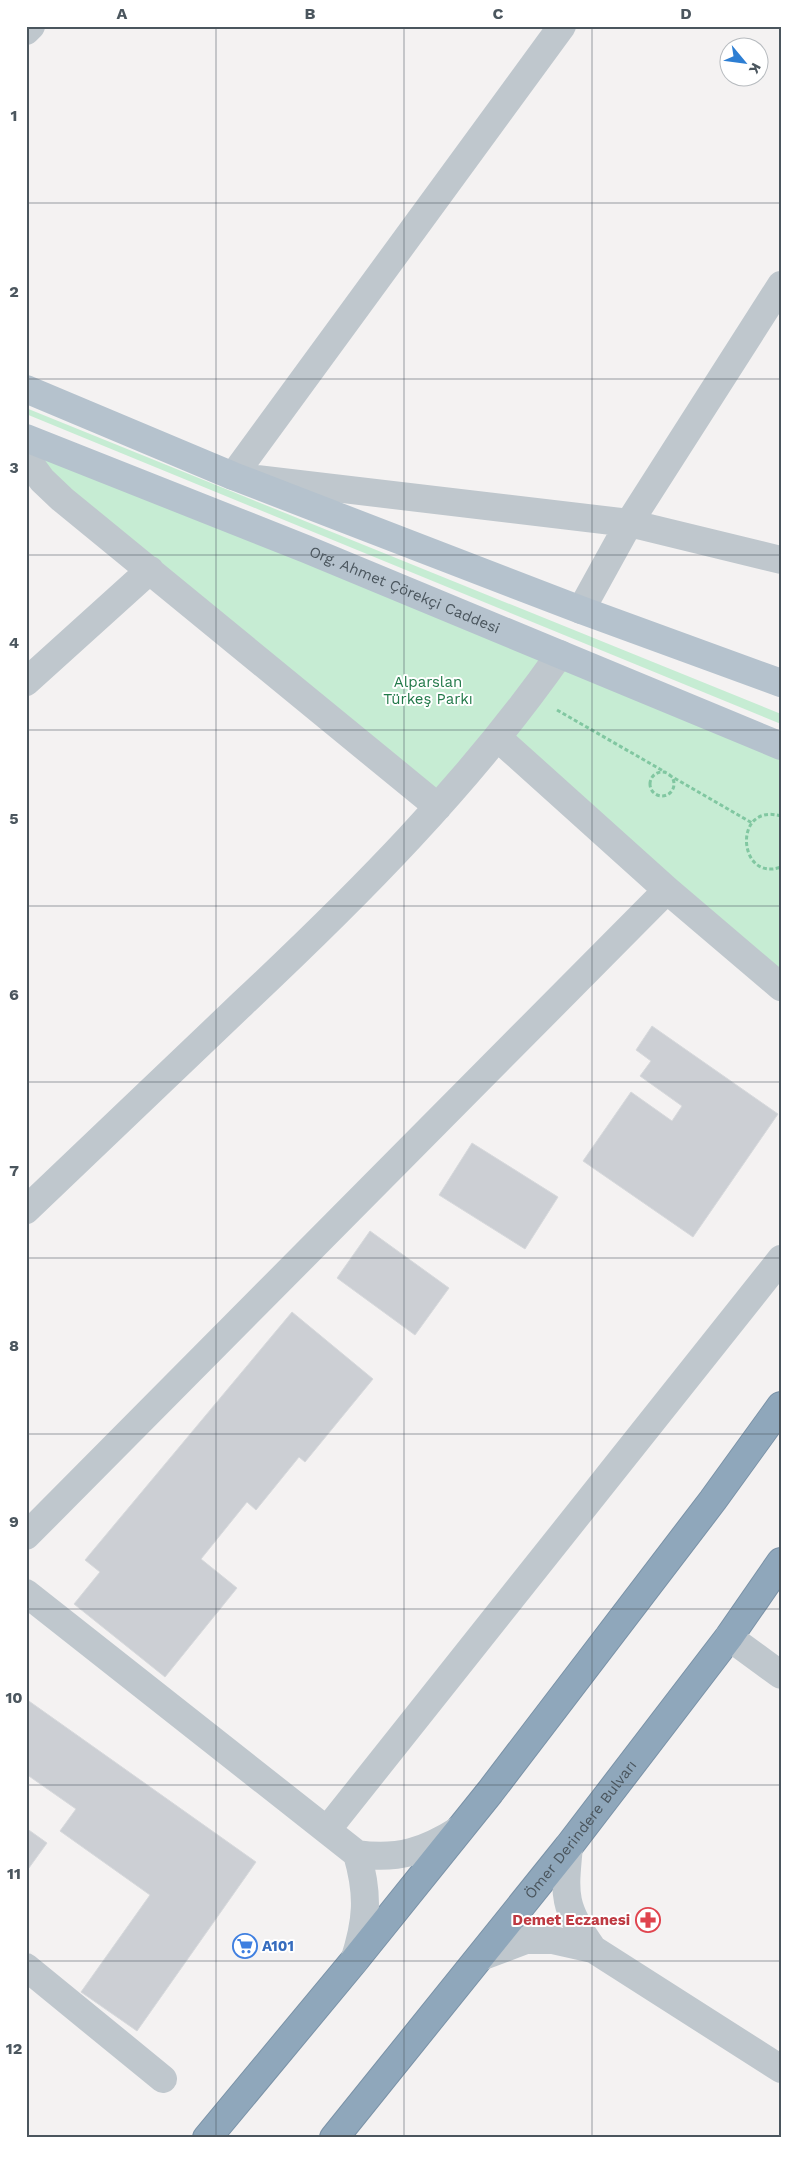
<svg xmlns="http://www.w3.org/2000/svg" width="807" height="2164" font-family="'Work Sans',sans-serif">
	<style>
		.green { fill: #c6ecd3 }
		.building { fill: #cccfd4; stroke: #d7d9dc }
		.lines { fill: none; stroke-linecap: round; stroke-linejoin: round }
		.highway-casing { stroke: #7a92a7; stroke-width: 30 }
		.path { stroke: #81c7a1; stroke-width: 3; stroke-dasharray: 4 2.5; stroke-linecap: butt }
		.minor { stroke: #bfc7cd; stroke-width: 28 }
		.major { stroke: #b5c2cd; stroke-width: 28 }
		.highway { stroke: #8fa7bb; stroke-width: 28 }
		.grid { fill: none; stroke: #4b565e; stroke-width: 1; stroke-opacity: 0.55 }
		.labels { text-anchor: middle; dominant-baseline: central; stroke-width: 4; stroke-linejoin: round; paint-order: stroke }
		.street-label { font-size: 15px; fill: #4b565e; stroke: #fff }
		.park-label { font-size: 15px; fill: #227949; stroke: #fff }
		.health-label { font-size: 15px; font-weight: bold; fill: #be3a42; stroke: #fff; text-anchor: end }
		.shop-label { font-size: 15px; font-weight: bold; fill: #366cbe; stroke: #fff; text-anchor: start }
		.neatline { fill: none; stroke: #4b565e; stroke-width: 2 }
		.grid-label { font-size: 16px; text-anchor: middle; font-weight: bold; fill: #4b565e }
	</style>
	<rect width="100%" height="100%" fill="#f4f2f2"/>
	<path class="green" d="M26 408 781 714V724L26 414Z
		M26 438 781 746V987L498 738 438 807 62 499Z"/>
	<path class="building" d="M652 1026 778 1114 693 1237 583 1161 631 1092 672 1121 682 1106 640 1076 651 1061 636 1050Z
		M472 1143 558 1197 525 1249 439 1195Z
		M370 1231 449 1288 415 1335 337 1278Z
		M292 1312 373 1379 305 1462 299 1457 256 1510 247 1502 201 1559 237 1588 165 1677 74 1604 100 1572 85 1560Z
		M26 1699 256 1862 137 2031 81 1992 150 1895 60 1831 76 1809 26 1774Z
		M26 1828 47 1843 26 1872Z"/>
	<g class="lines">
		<defs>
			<g id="highway">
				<path d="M207 2138 354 1961 490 1792 713 1500 781 1406"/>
				<path id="s2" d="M334 2138 569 1846 729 1637 781 1562"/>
			</g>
		</defs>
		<use href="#highway" class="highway-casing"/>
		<path class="path" d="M557 710 665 772
			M650 784a12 12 0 1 1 24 0a12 12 0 1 1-24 0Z
			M669 775 752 823
			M781 816C732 802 738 883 781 867"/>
		<path class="minor" d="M562 26 233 476 629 523 781 560
			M26 31 31 26
			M26 458 42 480 62 499 438 807
			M581 610 629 523 781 285
			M26 682 150 570
			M498 738 667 890 781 987
			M26 1210C98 1142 170 1073 242 1004 357 896 469 784 560 654
			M26 1536 667 890
			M26 1593 357 1854C399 1860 425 1851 460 1829
			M729 1637 781 1675
			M327 1830 781 1259
			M569 1846C564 1897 563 1906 593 1949
			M481 1957 526 1940H553L593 1949 781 2069
			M354 1961C367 1921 369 1895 357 1854
			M26 1967 163 2079"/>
		<g class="major">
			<path d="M26 389 233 476 581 610 781 683"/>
			<path id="s1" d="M26 438 306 549 781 746"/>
		</g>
		<use href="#highway" class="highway"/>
	</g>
	<path class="grid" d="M216 26V2138M404 26V2138M592 26V2138M26 203H781M26 379H781M26 555H781M26 730H781M26 906H781M26 1082H781M26 1258H781M26 1434H781M26 1609H781M26 1785H781M26 1961H781"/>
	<defs>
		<symbol id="pharmacy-ring" viewBox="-11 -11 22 22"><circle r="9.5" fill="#fff" stroke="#e0444e" stroke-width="1.5"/><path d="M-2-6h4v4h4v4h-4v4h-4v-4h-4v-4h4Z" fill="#e0444e"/></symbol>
		<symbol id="supermarket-ring" viewBox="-11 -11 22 22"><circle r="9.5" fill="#fff" stroke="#3f7fe0" stroke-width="1.5"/><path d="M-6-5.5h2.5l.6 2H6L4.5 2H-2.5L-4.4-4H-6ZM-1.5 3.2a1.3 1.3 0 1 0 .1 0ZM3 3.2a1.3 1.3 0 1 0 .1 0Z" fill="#3f7fe0"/></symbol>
	</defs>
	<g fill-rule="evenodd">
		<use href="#pharmacy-ring" x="634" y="1906" width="28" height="28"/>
		<use href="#supermarket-ring" x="231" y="1932" width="28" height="28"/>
	</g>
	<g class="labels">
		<g class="street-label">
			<text stroke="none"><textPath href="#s1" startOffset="408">Org. Ahmet Çörekçi Caddesi</textPath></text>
			<text stroke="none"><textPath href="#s2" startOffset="395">Ömer Derindere Bulvarı</textPath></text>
		</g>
		<g class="park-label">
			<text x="428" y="682">Alparslan<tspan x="428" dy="17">Türkeş Parkı</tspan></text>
		</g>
		<g class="health-label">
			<text x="630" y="1920">Demet Eczanesi</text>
		</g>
		<g class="shop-label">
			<text x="262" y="1946">A101</text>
		</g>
	</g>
	<rect width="807" height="2164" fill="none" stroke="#ffffff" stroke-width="55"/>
	<g transform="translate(744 62) rotate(119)"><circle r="24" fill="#ffffff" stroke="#b7bbbf"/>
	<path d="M0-4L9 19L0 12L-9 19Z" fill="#2d7ed3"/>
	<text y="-8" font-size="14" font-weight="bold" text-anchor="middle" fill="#4b565e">K</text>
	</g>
	<rect x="28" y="28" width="752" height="2108" class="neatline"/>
	<g class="grid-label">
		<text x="122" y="19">A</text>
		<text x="310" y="19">B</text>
		<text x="498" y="19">C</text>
		<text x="686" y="19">D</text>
		<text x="14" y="121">1</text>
		<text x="14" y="297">2</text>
		<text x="14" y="473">3</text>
		<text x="14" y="648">4</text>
		<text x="14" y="824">5</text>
		<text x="14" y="1000">6</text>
		<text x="14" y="1176">7</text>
		<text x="14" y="1351">8</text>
		<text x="14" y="1527">9</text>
		<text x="14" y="1703">10</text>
		<text x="14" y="1879">11</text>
		<text x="14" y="2054">12</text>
	</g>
</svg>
